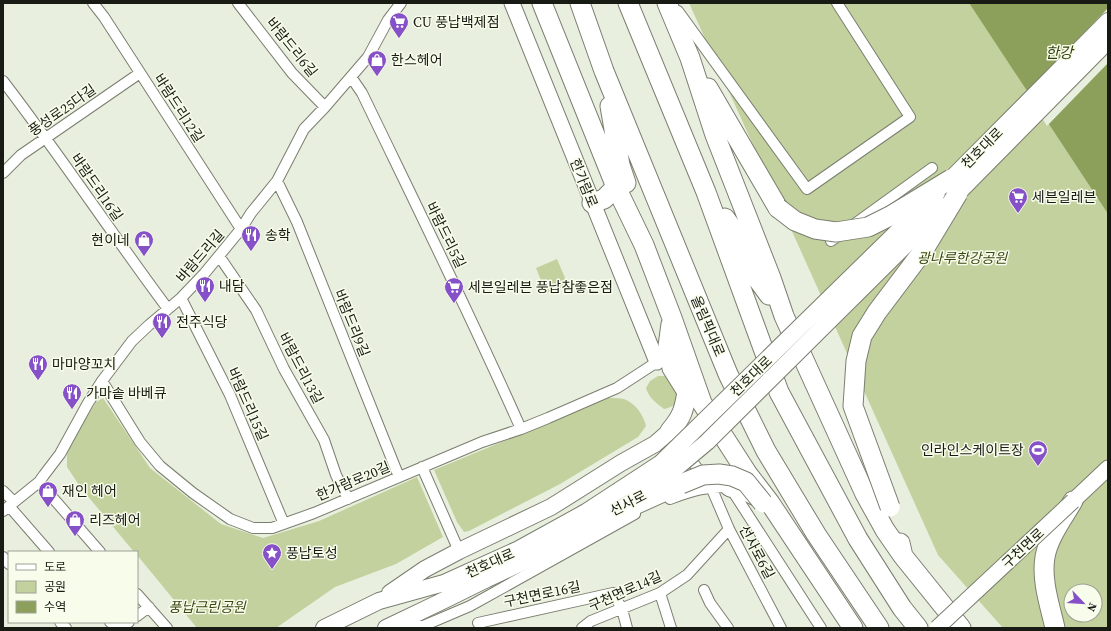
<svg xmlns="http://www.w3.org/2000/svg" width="1111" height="631" font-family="'Source Serif 4','Noto Sans KR',serif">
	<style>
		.green { fill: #c2d19e; fill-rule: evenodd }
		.water { fill: #8da05b }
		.pier { fill: #e9efde }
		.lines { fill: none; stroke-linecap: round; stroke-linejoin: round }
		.street-casing { stroke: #7a7e6f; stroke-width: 12 }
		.secondary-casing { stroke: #7a7e6f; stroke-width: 17 }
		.primary-casing { stroke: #7a7e6f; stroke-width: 18 }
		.highway-casing { stroke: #7a7e6f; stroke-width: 21 }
		.street { stroke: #fff; stroke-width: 10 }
		.secondary { stroke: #fff; stroke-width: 15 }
		.primary { stroke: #fff; stroke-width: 16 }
		.highway { stroke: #fff; stroke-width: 19 }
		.secondary-bridge-casing { stroke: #7a7e6f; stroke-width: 17; stroke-linecap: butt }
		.primary-bridge-casing { stroke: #7a7e6f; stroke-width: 18; stroke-linecap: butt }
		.highway-bridge-casing { stroke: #7a7e6f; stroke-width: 21; stroke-linecap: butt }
		.secondary-bridge { stroke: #fff; stroke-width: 15 }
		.primary-bridge { stroke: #fff; stroke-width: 16 }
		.highway-bridge { stroke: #fff; stroke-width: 19 }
		.labels { text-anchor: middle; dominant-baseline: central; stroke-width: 3; stroke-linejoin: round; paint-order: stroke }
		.poi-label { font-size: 14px; fill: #181a14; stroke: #f7fceb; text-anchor: start }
		.street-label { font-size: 14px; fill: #181a14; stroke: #f7fceb }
		.park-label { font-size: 14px; font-style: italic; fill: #3a4612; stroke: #f7fceb }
		.water-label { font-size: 15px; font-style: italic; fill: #36420e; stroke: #f7fceb }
	</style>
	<rect width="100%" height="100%" fill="#e9efde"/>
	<path class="green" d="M689 3H969L1108 214V628H1003L938 555ZM1071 591H1095V615H1071Z
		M557 259 568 285 546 293 536 268Z
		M658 376H667L681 395C678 404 673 407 664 409 656 403 649 398 646 388L650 381Z
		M103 398 150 468 221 524 263 538 319 521 417 477 443 537 396 564 335 587 276 628H197L137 555V552H134L81 488 67 467V450L96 402Z
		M608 398C613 398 620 398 624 399 636 404 643 414 646 426L638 437 560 484 469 531 464 532 457 522 434 470Z"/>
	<path class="water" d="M969 3H1108V214Z"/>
	<path class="pier" d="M1108 8V63L1047 126 1026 93Z"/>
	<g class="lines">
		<defs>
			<path id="street" d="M93 3 104 17 241 229
				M238 3 292 73 325 107
				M678 11 807 189 910 117 837 3
				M351 77 362 93C416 205 471 316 521 429
				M3 81C60 155 112 234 168 309
				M3 173 21 155 140 73
				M277 181 297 222 399 477
				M831 241 932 168
				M219 256 256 310 284 369 324 440 336 475 348 499
				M181 298 230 395 284 524
				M102 381 140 442 160 466 193 493 230 519 253 528H272L314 513 482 442 521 429 548 418 617 388 657 362
				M686 453 711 487 729 529 781 628
				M422 467 459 551
				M39 482 100 552
				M3 491 14 502
				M670 499C693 490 705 487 730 487L821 628
				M9 506 49 552
				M3 511 39 482 44 475 60 454 88 403 102 381 132 341 149 325 181 298 204 274 241 229 251 213 277 181 304 129 325 107 368 57 388 20 401 3
				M3 557 9 564
				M704 590 710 603 728 628
				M660 593 671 628
				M137 594 167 628
				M137 616 149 607
				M60 622 66 628
				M110 622 117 627H122L129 622
				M478 623 613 593 622 609 627 628
				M397 625 423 626 470 606 635 514
				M582 628 591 621 660 593 687 575 729 529"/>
			<path id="secondary" d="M512 3 657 362
				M1073 501 1108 468"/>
			<path id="primary" d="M951 179 1108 21
				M958 193 1108 41
				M390 593 425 569 459 551 551 507 621 463 655 444 670 431
				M324 628 379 601 444 583 519 549 586 512 661 463
				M386 628C420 612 453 596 487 579 551 549 614 519 669 474"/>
			<path id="highway" d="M542 3 616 187 644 245 672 318 702 403 747 473 770 503 853 628
				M580 3 604 71 728 374 766 451 816 534 879 628
				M628 3 706 192 779 392 858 539 902 608 918 628
				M667 3 690 58 715 135 771 278 784 316 865 494 885 530 903 556
				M708 88 778 208
				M610 106 620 165 626 183
				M592 203 604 199 616 187
				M725 218 730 225 758 280 769 295
				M670 431C682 417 684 410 687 392L672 368 668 346 671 324
				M730 487 750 493 764 500
				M610 516 681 484
				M900 543 903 556 961 628
				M1055 628C1050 606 1041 580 1045 557 1048 538 1063 518 1073 501"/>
		</defs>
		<use href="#street" class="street-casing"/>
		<use href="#secondary" class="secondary-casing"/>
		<use href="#primary" class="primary-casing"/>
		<use href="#highway" class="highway-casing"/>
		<use href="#street" class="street"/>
		<use href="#secondary" class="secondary"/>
		<use href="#primary" class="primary"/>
		<use href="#highway" class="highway"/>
		<defs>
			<path id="secondary-bridge" d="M937 628 1073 501"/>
			<path id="primary-bridge" d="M661 463 937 193
				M669 474 707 442 945 206"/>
			<path id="highway-bridge" d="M778 208 795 221 815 229 836 232 868 227 890 216 951 179
				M681 484 703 475 719 474 732 476 746 482 763 503
				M890 507 853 406 856 361 862 336 877 312 923 251 958 193"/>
		</defs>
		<use href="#secondary-bridge" class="secondary-bridge-casing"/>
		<use href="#primary-bridge" class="primary-bridge-casing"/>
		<use href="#highway-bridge" class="highway-bridge-casing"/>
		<use href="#secondary-bridge" class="secondary-bridge"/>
		<use href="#primary-bridge" class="primary-bridge"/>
		<use href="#highway-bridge" class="highway-bridge"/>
	</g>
	<defs>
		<symbol id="supermarket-pin" viewBox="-11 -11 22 30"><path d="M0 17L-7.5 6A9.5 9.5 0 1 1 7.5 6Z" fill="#8650c8" stroke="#f7fceb"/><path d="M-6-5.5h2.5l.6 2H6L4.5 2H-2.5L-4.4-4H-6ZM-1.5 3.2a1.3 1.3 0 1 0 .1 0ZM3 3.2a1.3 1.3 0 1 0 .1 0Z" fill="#fff"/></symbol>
		<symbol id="shop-pin" viewBox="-11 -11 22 30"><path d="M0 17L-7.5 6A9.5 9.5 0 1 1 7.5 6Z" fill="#8650c8" stroke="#f7fceb"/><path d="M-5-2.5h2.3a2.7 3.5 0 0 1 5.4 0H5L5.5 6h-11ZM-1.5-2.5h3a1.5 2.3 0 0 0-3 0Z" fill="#fff"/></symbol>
		<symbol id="restaurant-pin" viewBox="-11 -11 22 30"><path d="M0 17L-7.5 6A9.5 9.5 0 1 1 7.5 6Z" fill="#8650c8" stroke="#f7fceb"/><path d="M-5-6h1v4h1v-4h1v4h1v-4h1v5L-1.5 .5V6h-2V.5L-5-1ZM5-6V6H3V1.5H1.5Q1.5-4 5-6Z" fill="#fff"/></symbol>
		<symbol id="stadium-pin" viewBox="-11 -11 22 30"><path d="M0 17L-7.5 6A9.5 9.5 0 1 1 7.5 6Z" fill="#8650c8" stroke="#f7fceb"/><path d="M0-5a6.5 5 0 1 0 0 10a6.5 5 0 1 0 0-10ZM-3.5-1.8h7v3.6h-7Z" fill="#fff"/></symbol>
		<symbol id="sight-pin" viewBox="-11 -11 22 30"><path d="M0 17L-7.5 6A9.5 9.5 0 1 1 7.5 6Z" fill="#8650c8" stroke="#f7fceb"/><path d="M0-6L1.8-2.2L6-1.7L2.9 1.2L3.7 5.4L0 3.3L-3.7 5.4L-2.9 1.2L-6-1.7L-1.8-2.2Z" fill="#fff"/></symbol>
	</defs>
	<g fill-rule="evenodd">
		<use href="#supermarket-pin" x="388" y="11" width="22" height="30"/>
		<use href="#shop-pin" x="366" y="49" width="22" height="30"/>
		<use href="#supermarket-pin" x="1007" y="186" width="22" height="30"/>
		<use href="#restaurant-pin" x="240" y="224" width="22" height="30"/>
		<use href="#shop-pin" x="133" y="229" width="22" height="30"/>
		<use href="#restaurant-pin" x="194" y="275" width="22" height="30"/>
		<use href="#supermarket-pin" x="443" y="276" width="22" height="30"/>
		<use href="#restaurant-pin" x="151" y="311" width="22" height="30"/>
		<use href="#restaurant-pin" x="27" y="353" width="22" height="30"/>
		<use href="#restaurant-pin" x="61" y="382" width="22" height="30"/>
		<use href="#stadium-pin" x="1027" y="439" width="22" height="30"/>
		<use href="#shop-pin" x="37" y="480" width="22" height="30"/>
		<use href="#shop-pin" x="64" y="509" width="22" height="30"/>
		<use href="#sight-pin" x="261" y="542" width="22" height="30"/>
	</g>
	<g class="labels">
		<g class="poi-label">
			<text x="413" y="22">CU 풍납백제점</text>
			<text x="391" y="60">한스헤어</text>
			<text x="1032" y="197">세븐일레븐</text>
			<text x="265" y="235">송학</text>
			<text x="130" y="240" text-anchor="end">현이네</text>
			<text x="219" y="286">내담</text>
			<text x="468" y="287">세븐일레븐 풍납참좋은점</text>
			<text x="176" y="322">전주식당</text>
			<text x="52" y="364">마마양꼬치</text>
			<text x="86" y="393">가마솥 바베큐</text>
			<text x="1024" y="450" text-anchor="end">인라인스케이트장</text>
			<text x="62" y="491">재인 헤어</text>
			<text x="89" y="520">리즈헤어</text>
			<text x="286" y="553">풍납토성</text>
		</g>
		<g class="street-label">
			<text transform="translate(292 47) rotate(51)">바람드리6길</text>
			<text transform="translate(179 108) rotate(57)">바람드리12길</text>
			<text transform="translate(62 110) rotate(-35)">풍성로25다길</text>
			<text transform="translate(982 148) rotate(-45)">천호대로</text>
			<text transform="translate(584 183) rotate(68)">한가람로</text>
			<text transform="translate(97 187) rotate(55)">바람드리16길</text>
			<text transform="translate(446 235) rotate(64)">바람드리5길</text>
			<text transform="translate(200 256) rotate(-49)">바람드리길</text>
			<text transform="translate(352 323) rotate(68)">바람드리9길</text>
			<text transform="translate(708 326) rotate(67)">올림픽대로</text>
			<text transform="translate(301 368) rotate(62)">바람드리13길</text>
			<text transform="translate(751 376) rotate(-44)">천호대로</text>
			<text transform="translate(248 404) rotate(66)">바람드리15길</text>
			<text transform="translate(353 481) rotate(-23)">한가람로20길</text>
			<text transform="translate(628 503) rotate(-27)">선사로</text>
			<text transform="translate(1023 548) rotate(-43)">구천면로</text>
			<text transform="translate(757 552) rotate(62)">선사로6길</text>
			<text transform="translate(490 563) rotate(-24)">천호대로</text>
			<text transform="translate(625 591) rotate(-24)">구천면로14길</text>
			<text transform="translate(542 594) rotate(-12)">구천면로16길</text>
		</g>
		<g class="park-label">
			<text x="962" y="258">광나루한강공원</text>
			<text x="207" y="607">풍납근린공원</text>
		</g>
		<g class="water-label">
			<text x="1059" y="52">한강</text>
		</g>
	</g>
	<rect width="1111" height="631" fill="none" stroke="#181a14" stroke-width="8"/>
	<rect x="8" y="551" width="130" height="72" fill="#f7fceb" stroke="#9ea295"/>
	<rect x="16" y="564" width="20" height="6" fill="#ffffff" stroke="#9ea295"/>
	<text x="44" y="571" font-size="12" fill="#181a14">도로</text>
	<rect x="16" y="581" width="20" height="12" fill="#c2d19e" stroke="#9ea295"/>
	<text x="44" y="591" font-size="12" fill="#181a14">공원</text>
	<rect x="16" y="601" width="20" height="12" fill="#8da05b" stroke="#9ea295"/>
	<text x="44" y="611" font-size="12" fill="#181a14">수역</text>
	<g transform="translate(1083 603) rotate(115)"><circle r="19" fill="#f7fceb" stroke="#9ea295"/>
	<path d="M0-3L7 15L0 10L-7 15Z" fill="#8650c8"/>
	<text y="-6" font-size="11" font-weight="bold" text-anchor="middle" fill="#181a14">N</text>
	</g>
</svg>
